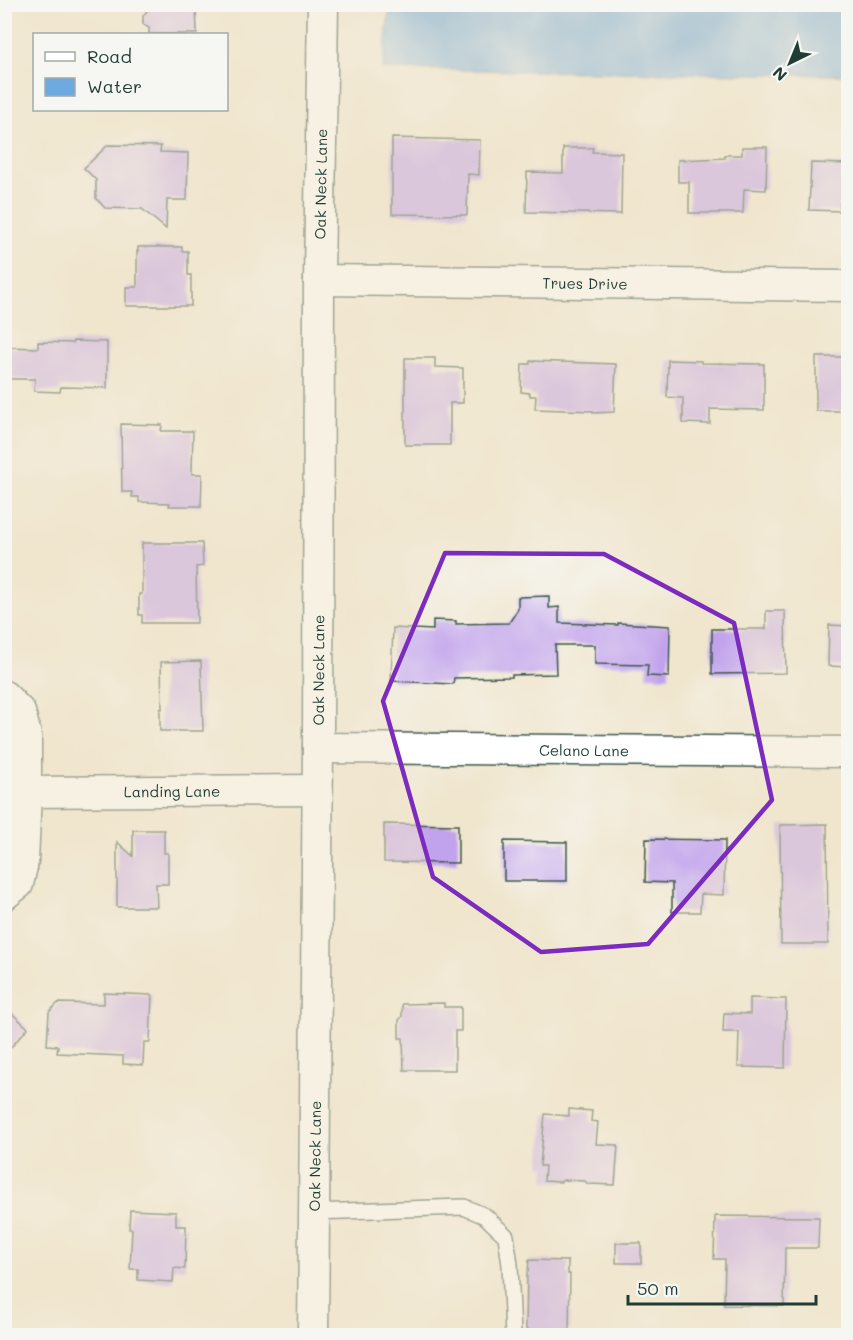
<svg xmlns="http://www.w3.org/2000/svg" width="853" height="1340" font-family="Mali,sans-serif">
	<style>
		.water { fill: #6daadf; stroke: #46748a; stroke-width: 1.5 }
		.building { fill: #c1a2ec }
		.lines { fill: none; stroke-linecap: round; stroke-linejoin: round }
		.service-casing { stroke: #3e564b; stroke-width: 18 }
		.minor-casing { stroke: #3e564b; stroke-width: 33 }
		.service { stroke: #fff; stroke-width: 15 }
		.minor { stroke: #fff; stroke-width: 30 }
		.marked { fill: none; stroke: #7b2cbf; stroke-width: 4.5; stroke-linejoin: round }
		.labels { text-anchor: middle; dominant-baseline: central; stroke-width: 4.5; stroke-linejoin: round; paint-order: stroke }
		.street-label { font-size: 15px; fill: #1f3d34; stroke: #f6f6f2 }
	</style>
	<rect width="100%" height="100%" fill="#f6f6f2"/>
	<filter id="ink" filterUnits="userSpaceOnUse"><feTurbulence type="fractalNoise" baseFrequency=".0167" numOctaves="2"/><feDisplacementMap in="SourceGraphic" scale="12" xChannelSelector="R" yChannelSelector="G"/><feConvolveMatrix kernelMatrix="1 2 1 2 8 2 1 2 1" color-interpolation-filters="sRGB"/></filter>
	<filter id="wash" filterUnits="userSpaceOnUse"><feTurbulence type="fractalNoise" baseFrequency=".008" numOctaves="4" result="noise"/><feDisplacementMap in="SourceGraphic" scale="24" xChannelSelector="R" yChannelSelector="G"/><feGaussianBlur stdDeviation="1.35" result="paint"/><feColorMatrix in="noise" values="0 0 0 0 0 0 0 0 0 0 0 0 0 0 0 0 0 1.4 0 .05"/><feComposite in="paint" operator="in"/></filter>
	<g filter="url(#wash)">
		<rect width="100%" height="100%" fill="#f0e6ce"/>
		<path class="water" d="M390 4 848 5V75L383 69Z"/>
		<g id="blocks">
			<path class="building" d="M152 4H196L197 34H149V28L143 24V16Z
				M392 138 480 140 479 175 468 174 467 215 392 214Z
				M108 145 161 146 160 152 188 153 187 200H167L166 229 142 209 105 208 96 198V180L84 168Z
				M742 147H767L766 190 744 189 743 213H689V182H678V160L725 158V155H742Z
				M563 148H593L592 152 622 153 621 214 526 212 527 172 563 173Z
				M811 163 849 164V204L840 203V211L809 210Z
				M138 247H182V251H188V275H191V306H126V287H137V251H138Z
				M73 341 107 342V388L61 387 60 392 34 391 35 379H4V347L38 348V342L73 343Z
				M816 357H849V395H845V411H816Z
				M405 358H435V367L463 368V403H450V445H405Z
				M668 360 701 361V363L764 364V410L710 409V424L683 423V398L667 397Z
				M530 361 616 364 614 412 593 413V411L535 409 536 396H530V393L521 392 522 364H530Z
				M121 424 162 425 161 431H193L192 474H202L201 506H169L170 503 139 502V497H132V492H122Z
				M142 543H202L203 566 196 567 197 623H142V615H139V594H142Z
				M549 596V608L559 607V623L618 625V623L670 626 669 677 647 676 648 665 595 664V645H555L556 674 512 675V677L454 678 453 684 391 681 393 628 433 630V620L456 621V624L509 623 518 609V597Z
				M766 611H785L786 673 712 674V629H766Z
				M829 625 849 626V667L828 666Z
				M201 661 203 731H160V709H162L161 662Z
				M384 824 458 825V863L384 862Z
				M827 824 828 944H781L780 825Z
				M133 830H164V853H168V884H156L157 907H117V842L133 856Z
				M646 839 725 840 724 895 701 894 700 912H672V883L645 882Z
				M504 841 567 842V881H504Z
				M104 993 152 995 150 1042H144L143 1065 123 1064V1056L57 1053 58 1046 47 1045 49 1012 58 1003 104 1004Z
				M750 998 786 999 785 1068 738 1067 739 1032H723L724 1013 750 1014Z
				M444 1003V1007H461V1031H455V1070H404L403 1038H399V1020L402 1017V1004Z
				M4 1006 28 1028 4 1055Z
				M569 1109 592 1111 591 1121 598 1122 596 1144 618 1145 615 1185 588 1184 585 1181 563 1180 561 1182 544 1181 545 1166H540L545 1114 569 1116Z
				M130 1210 176 1212V1226H186L185 1269 174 1268 173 1282 138 1280V1269H130L132 1229H129Z
				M715 1216 819 1217 818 1248H785L784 1306 724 1305 725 1259H714Z
				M616 1243H641V1263H616Z
				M529 1260 568 1261V1274H570L569 1330 566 1331V1335H528V1329H526L527 1273 528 1272Z"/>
		</g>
	</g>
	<g filter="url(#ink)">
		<use href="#blocks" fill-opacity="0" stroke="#3e564b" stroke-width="1.5"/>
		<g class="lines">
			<defs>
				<path id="service" d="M314 1212 464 1207 485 1216 506 1236 510 1265 513 1336"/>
				<g id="minor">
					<path id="s1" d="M319 280 848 286"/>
					<path d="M4 696 20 712 26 735V792L23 862 18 884 4 895"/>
					<path id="s2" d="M318 748 848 752"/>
					<path id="s3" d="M26 792 317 790"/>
					<path id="s4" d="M313 1336 318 748 319 280 323 4"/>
				</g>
			</defs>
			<use href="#service" class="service-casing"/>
			<use href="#minor" class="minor-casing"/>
			<use href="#service" class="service"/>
			<use href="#minor" class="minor"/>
		</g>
	</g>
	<path d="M0 0H853V1340H0ZM445 553 604 554 734 623 772 800 648 944 541 952 433 877 383 701Z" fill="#f0e6ce" fill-opacity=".55" fill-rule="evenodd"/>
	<path class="marked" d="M445 553 604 554 734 623 772 800 648 944 541 952 433 877 383 701Z"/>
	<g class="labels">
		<g class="street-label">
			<text stroke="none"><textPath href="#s4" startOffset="1152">Oak Neck Lane</textPath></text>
			<text stroke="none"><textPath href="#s1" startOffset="266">Trues Drive</textPath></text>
			<text stroke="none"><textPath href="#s4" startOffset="666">Oak Neck Lane</textPath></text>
			<text stroke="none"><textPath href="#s2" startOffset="266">Celano Lane</textPath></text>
			<text stroke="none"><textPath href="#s3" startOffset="146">Landing Lane</textPath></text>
			<text stroke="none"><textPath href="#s4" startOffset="180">Oak Neck Lane</textPath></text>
		</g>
	</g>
	<rect width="853" height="1340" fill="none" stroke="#f6f6f2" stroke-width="24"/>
	<rect x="33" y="33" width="195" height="78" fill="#f6f6f2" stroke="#a0aca6" stroke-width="1.5"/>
	<rect x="45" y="52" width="30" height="9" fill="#ffffff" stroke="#a0aca6" stroke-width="1.5"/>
	<text x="87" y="63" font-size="18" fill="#1f3d34">Road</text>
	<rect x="45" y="78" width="30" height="18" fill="#6daadf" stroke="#a0aca6" stroke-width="1.5"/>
	<text x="87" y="93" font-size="18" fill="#1f3d34">Water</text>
	<g transform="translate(790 63) rotate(223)" stroke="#f6f6f2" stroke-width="4.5" paint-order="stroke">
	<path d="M0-4.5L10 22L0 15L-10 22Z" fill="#1f3d34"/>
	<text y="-9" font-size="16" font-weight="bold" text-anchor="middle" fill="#1f3d34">N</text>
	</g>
	<path d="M628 1295v9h188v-9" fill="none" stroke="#1f3d34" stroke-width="3"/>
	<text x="637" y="1295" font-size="18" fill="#1f3d34" stroke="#f6f6f2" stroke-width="4.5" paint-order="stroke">50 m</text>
</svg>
